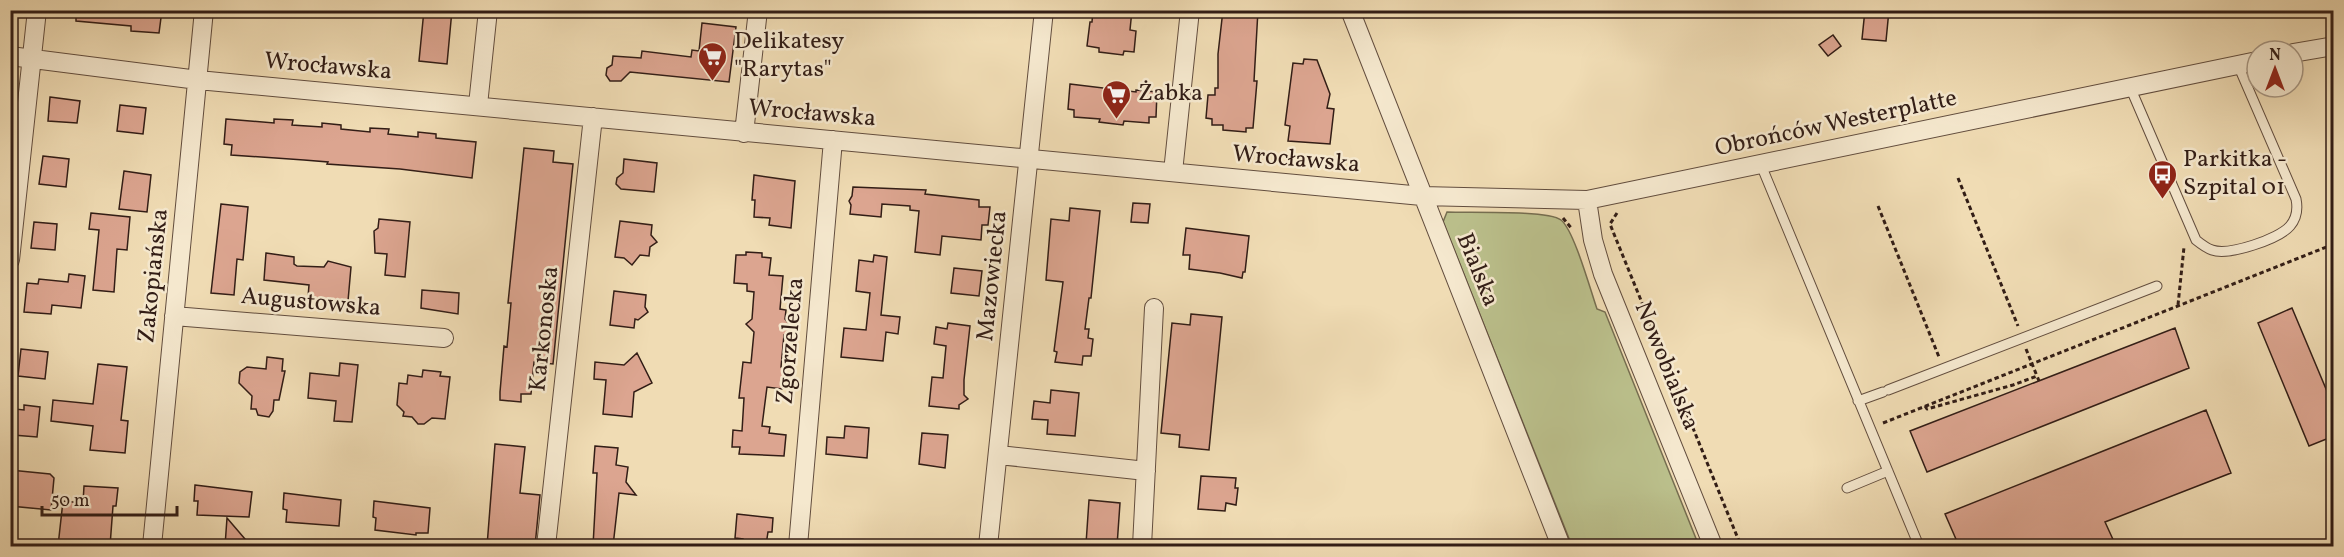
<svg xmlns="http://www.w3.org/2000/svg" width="2344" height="557" font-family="Vollkorn,serif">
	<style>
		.green { fill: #bbc08c; stroke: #766e51; stroke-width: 1.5 }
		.building { fill: #dca590; stroke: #321d16; stroke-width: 1.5 }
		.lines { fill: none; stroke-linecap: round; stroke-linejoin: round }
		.lane-casing { stroke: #624d3e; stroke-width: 11 }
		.street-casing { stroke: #624d3e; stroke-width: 20 }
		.path { stroke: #321d16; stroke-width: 3; stroke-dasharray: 4.5 3; stroke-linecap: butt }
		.lane { stroke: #f5e8ce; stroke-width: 9 }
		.street { stroke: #f5e8ce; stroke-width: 18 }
		.labels { text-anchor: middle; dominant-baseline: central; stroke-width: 5; stroke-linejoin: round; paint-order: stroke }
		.poi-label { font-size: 24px; fill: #321d16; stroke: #f5e8ce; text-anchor: start }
		.street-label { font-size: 24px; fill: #321d16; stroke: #f5e8ce }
	</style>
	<rect width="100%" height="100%" fill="#f0dcb4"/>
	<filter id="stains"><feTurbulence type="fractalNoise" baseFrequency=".00333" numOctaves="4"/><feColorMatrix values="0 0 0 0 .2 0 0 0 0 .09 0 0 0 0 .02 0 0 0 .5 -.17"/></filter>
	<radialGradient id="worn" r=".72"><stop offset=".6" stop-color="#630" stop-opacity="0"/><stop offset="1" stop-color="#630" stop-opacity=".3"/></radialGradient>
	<path class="green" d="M1447 212C1468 213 1548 210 1561 220 1574 230 1591 292 1597 309L1605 312 1699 546H1572L1443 222Z"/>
	<path class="building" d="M76 10H162L159 33 131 31V26L76 21Z
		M424 10H452L447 64 419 61Z
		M1093 10H1132L1130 30 1136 31 1134 52 1124 51 1123 55 1099 52V48L1087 46 1090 22H1092Z
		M1223 10H1258L1254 81H1257L1253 128H1246V132L1223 130V125H1212V119L1206 118 1208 95H1215V88H1218V54Z
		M1865 10H1889L1886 41 1862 39Z
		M702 23 736 27 729 82 630 72 621 81H610L606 75 607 68 612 65 613 56 641 58 642 51 691 57 692 50 699 51Z
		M1833 35 1841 46 1828 56 1819 45Z
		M1304 59 1317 60 1330 94 1327 108 1334 109 1330 144 1288 141 1290 126 1285 125 1293 63 1303 64Z
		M1070 84 1136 92V90L1157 92 1156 117H1149V123L1124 121 1123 125 1099 122 1100 119 1074 117V110L1068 109Z
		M50 97 80 101 77 123 48 121Z
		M120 105 146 108 143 134 117 131Z
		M226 119 274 123V119L293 120 292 125 322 127V123L341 125V129L370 132V128L389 129 388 134 418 137V132L436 134V138L476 142 472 178 400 169 327 164 328 162 304 160 231 155 232 145 224 144Z
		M524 148 554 151 553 162 573 164 553 364 534 362 531 394H521V402L500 400V392L504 346 507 347 511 303H508Z
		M43 156 69 159 66 187 39 184Z
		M624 159 657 163 654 192 621 189 616 184 617 178 623 173Z
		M124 171 151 175 147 212 119 209Z
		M754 175 795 181 791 228 769 225 770 218 754 217 755 200H752Z
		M853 187 926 190 925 194 979 200V207H990L988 225H982L981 240 942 236 940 255 915 252 919 211 910 210V206L882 204 881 217 850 214 851 205 849 201 852 196Z
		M1133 203 1150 204 1148 223 1131 222Z
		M221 204 248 207 243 260 237 259 234 295 211 293Z
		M1070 208 1100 211 1091 298H1089L1085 329H1089L1088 338 1093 339 1091 356H1083L1082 365 1055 362 1057 352 1054 351 1063 282 1046 280 1051 219 1069 221Z
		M91 213 130 217 127 250 117 249 114 292 93 290 99 230 89 229Z
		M379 219 410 222 405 277 385 275 387 254 375 253 374 231 378 228Z
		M620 221 652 225 651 235 657 242 650 247 649 256 640 255 632 265 624 258 615 257Z
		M34 222 57 224 55 250 31 248Z
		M1186 228 1249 236 1245 272H1243L1242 278 1220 273 1189 269 1190 255H1183Z
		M746 252 762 253V257L771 258 769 275 783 276 780 309 786 310 785 319 789 324V332L784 335 781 367H784L782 389 767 387 762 426 770 427 769 433 786 435 784 456 739 454 740 447H732L733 430 742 431 744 398H739L743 362 751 363 754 332 746 324 752 319 754 292 747 291V284L734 283 736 255H746Z
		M266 253 294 257V264L297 266 324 267 328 261 351 267 348 301 308 297 309 285 264 280Z
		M874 255 887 257 881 315 900 317 898 334 886 332 883 361 841 357 844 328 866 330 870 293 856 291 859 260 873 262Z
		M954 268 982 271 979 296 951 293Z
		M69 274 85 276 81 308 52 305 51 314 24 312 27 283 38 284 39 279 68 282Z
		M422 290 459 293 458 314 421 308Z
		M614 291 646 295 645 307 648 312 638 320 635 319 634 328 610 325Z
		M2292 308 2334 408V436L2309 446 2258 323Z
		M1191 314 1222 317 1209 450 1179 447 1180 435 1161 433 1172 323 1190 325Z
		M948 323 970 326 964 380V395L968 399 959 405V409L929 406 932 377 943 378 946 346 934 344 936 327 947 329Z
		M2175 328 2189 368 1927 472 1910 431Z
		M21 349 48 352 45 379 18 376Z
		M637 353 652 383 634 392 632 417 603 414 606 380 594 379 595 362 624 365Z
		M267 357 283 359 282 371H285L279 400H274L273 411 269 417 258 415 256 409H251L252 396 239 383 240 372 247 367 266 369Z
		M340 363 358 365 352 422 334 421 336 401 308 398 310 373 339 376Z
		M98 364 127 367 121 420 128 421 125 453 90 450 93 426 51 421 53 400 93 404Z
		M423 370 441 372 440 376 450 377 445 419 432 418 424 424H418L412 417 403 416 404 412 397 405 399 383 407 384 408 375 422 377Z
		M1051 390 1079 393 1075 436 1047 434 1048 420 1032 419 1034 401 1050 403Z
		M24 405 40 407 37 437 13 435 15 409 24 410Z
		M2206 410 2231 473 2105 522 2116 546H2065L2062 540 2047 546H1959L1945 514Z
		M845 426 869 428 867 458 826 454 827 437 844 438Z
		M922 433 948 435 945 468 919 464Z
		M495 444 525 447 520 493 540 495 535 546H487Z
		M595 446 618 448 616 465 628 467 626 482 636 495 619 493 613 546H593L597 473H593Z
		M10 470 50 474 54 478 51 510 10 506Z
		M1201 476 1236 478 1235 488H1238L1236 505 1226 503 1225 511 1198 509Z
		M195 485 252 492 249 517 197 515 198 501H194Z
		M84 486 118 488 116 506H113L110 546H58L63 501 83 503Z
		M284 493 341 500 339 526 286 522 287 510 283 509Z
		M1089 500 1120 503 1117 546 1086 544Z
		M374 501 430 508 428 533H416V535L375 530 376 518 373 517Z
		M737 514 773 518 772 532H768L766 545 743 542V539L735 538Z
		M227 518 251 546H225Z"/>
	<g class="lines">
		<defs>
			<path id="lane" d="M2130 87 2196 240C2201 244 2206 248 2212 250 2229 256 2279 239 2290 226 2297 218 2298 209 2296 199L2238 65
				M1761 165 1919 546
				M1888 390 2157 286
				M1858 401 1883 392
				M1847 488 1888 471"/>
			<path id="street" d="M1350 10 1561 546
				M2293 53 2334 46
				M10 56 198 80 1422 196 1587 200 2257 61
				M478 105 488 10
				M744 133 758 10
				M1173 172 1190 10
				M1587 200 1593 240 1603 274 1713 546
				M10 260 37 10
				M174 316 444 338
				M999 455 1146 471
				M152 546 204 10
				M546 546 593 117
				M798 546 833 140
				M988 546 1044 10
				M1142 546 1154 308"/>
		</defs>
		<use href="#lane" class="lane-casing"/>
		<use href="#street" class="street-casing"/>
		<path class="path" d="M1958 178 2018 326
			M1878 206 1939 357
			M1617 213 1610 224 1614 234 1741 546
			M1563 218 1572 229
			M2178 305 2184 247
			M2026 349 2037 376
			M1925 406 1927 409 2013 385 2037 376 2039 381
			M1883 423 2334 244"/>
		<use href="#lane" class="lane"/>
		<use href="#street" class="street"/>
	</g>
	<defs>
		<symbol id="supermarket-pin" viewBox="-11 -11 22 30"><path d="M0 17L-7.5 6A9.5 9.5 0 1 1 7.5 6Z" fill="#8f2418" stroke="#f5e8ce"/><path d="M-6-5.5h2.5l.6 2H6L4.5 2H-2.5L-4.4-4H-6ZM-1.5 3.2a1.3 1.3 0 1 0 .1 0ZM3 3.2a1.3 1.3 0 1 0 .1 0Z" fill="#fff"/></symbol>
		<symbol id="bus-pin" viewBox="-11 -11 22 30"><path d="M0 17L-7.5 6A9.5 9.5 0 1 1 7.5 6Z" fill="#8f2418" stroke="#f5e8ce"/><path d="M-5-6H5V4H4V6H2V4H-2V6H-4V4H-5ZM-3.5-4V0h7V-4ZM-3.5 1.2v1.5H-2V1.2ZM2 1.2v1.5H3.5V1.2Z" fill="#fff"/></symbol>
	</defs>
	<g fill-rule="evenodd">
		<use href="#supermarket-pin" x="696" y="40" width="33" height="45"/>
		<use href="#supermarket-pin" x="1100" y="78" width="33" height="45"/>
		<use href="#bus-pin" x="2146" y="158" width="33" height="45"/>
	</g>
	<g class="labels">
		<g class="poi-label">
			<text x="734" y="42">Delikatesy<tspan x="734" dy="28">"Rarytas"</tspan></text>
			<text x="1138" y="94">Żabka</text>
			<text x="2183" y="160">Parkitka -<tspan x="2183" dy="28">Szpital 01</tspan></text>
		</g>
		<g class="street-label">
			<text transform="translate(328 67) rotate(5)">Wrocławska</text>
			<text transform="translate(812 114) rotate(5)">Wrocławska</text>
			<text transform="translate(1836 124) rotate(-12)">Obrońców Westerplatte</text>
			<text transform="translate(1296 160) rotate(5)">Wrocławska</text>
			<text transform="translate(1477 270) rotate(68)">Bialska</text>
			<text transform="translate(154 276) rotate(-84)">Zakopiańska</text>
			<text transform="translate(993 276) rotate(-84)">Mazowiecka</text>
			<text transform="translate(311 303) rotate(5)">Augustowska</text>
			<text transform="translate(545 329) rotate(-84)">Karkonoska</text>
			<text transform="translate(791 341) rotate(-85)">Zgorzelecka</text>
			<text transform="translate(1666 366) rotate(68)">Nowobialska</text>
		</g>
	</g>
	<rect width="2344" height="557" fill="none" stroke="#f0dcb4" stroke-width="36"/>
	<rect x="12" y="12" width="2320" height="533" fill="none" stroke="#321d16" stroke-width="3"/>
	<rect x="18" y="18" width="2308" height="521" fill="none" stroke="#321d16" stroke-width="1.5"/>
	<g transform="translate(2275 69)"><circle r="28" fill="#f5e8ce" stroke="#a79784" stroke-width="1.5"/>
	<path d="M0-4.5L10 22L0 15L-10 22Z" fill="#8f2418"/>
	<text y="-9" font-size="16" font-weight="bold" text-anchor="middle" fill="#321d16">N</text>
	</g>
	<path d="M42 506v9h135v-9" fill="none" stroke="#321d16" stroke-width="3"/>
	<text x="51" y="506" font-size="18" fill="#321d16" stroke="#f5e8ce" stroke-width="4.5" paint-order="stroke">50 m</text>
	<rect width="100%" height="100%" filter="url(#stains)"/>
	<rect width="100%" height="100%" fill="url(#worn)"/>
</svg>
